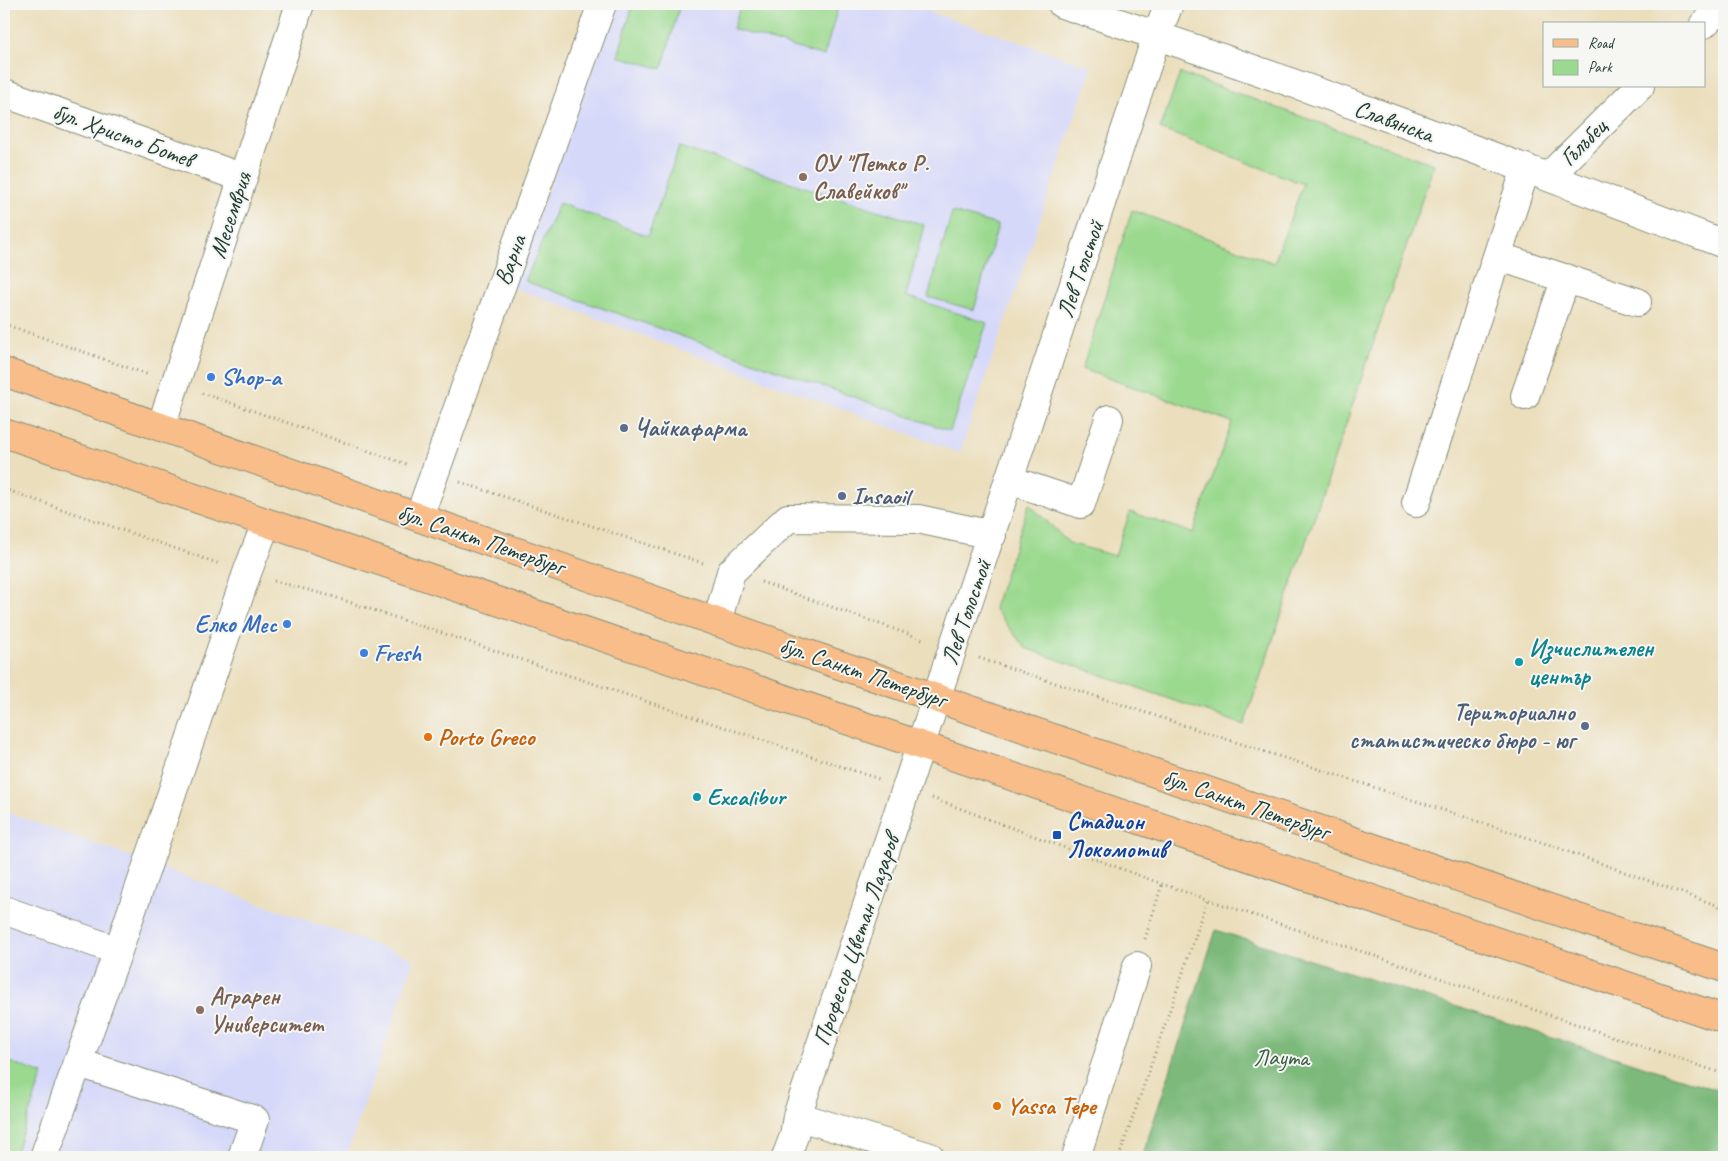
<svg xmlns="http://www.w3.org/2000/svg" width="1728" height="1161" font-family="Caveat,sans-serif">
	<style>
		.built { fill: #d6d8f9 }
		.green { fill: #9bd98f; stroke: #5d8b62 }
		.forest { fill: #7cb97a; stroke: #4e7b57 }
		.lines { fill: none; stroke-linecap: round; stroke-linejoin: round }
		.minor-casing { stroke: #858e78; stroke-width: 30 }
		.major-casing { stroke: #858e78; stroke-width: 30 }
		.path { stroke: #858e78; stroke-width: 3; stroke-dasharray: 1 4; stroke-linecap: butt }
		.minor { stroke: #fff; stroke-width: 28 }
		.major { stroke: #f8bd89; stroke-width: 28 }
		.education-dot { fill: #8d6e63; stroke: #f6f6f2; stroke-width: 2 }
		.shop-dot { fill: #3f7fe0; stroke: #f6f6f2; stroke-width: 2 }
		.service-dot { fill: #5c6f8a; stroke: #f6f6f2; stroke-width: 2 }
		.culture-dot { fill: #0f9aa8; stroke: #f6f6f2; stroke-width: 2 }
		.food-dot { fill: #e8710a; stroke: #f6f6f2; stroke-width: 2 }
		.transit-dot { fill: #1a4fb4; stroke: #f6f6f2; stroke-width: 2 }
		.labels { text-anchor: middle; dominant-baseline: central; stroke-width: 4; stroke-linejoin: round; paint-order: stroke }
		.street-label { font-size: 24px; fill: #1f3d34; stroke: #f6f6f2 }
		.education-label { font-size: 24px; font-weight: bold; fill: #785e54; stroke: #f6f6f2; text-anchor: start }
		.shop-label { font-size: 24px; font-weight: bold; fill: #366cbe; stroke: #f6f6f2; text-anchor: start }
		.service-label { font-size: 24px; font-weight: bold; fill: #4e5e75; stroke: #f6f6f2; text-anchor: start }
		.culture-label { font-size: 24px; font-weight: bold; fill: #0d838f; stroke: #f6f6f2; text-anchor: start }
		.food-label { font-size: 24px; font-weight: bold; fill: #c56008; stroke: #f6f6f2; text-anchor: start }
		.transit-label { font-size: 24px; font-weight: bold; fill: #164399; stroke: #f6f6f2; text-anchor: start }
		.park-label { font-size: 24px; fill: #385c46; stroke: #f6f6f2 }
	</style>
	<rect width="100%" height="100%" fill="#f6f6f2"/>
	<filter id="ink" filterUnits="userSpaceOnUse"><feTurbulence type="fractalNoise" baseFrequency=".02" numOctaves="2"/><feDisplacementMap in="SourceGraphic" scale="10" xChannelSelector="R" yChannelSelector="G"/><feConvolveMatrix kernelMatrix="1 2 1 2 8 2 1 2 1" color-interpolation-filters="sRGB"/></filter>
	<filter id="wash" filterUnits="userSpaceOnUse"><feTurbulence type="fractalNoise" baseFrequency=".0096" numOctaves="4" result="noise"/><feDisplacementMap in="SourceGraphic" scale="20" xChannelSelector="R" yChannelSelector="G"/><feGaussianBlur stdDeviation="1.12" result="paint"/><feColorMatrix in="noise" values="0 0 0 0 0 0 0 0 0 0 0 0 0 0 0 0 0 1.4 0 .05"/><feComposite in="paint" operator="in"/></filter>
	<g filter="url(#wash)">
		<rect width="100%" height="100%" fill="#ebdebc"/>
		<path class="built" d="M616 4H907L1092 67 960 453 512 287Z
			M4 811 414 959 346 1157H14L43 1074 4 1060Z"/>
		<path class="green" d="M633 4H680L662 69 618 56Z
			M741 4H839L824 56 733 29Z
			M1180 73 1434 164 1244 725 1025 648 994 608 1029 504 1069 543 1115 556 1130 512 1193 533 1232 422 1082 369 1132 210 1274 263 1303 184 1160 129Z
			M679 147 924 225 906 296 987 323 950 431 525 281 559 203 648 236Z
			M952 212 998 225 974 310 928 297Z
			M4 1060 43 1074 14 1157H4Z"/>
		<path class="forest" d="M1216 930 1724 1092V1157H1142Z"/>
	</g>
	<g filter="url(#ink)">
		<g class="lines">
			<defs>
				<path id="minor" d="M1062 4C1285 77 1505 160 1724 244
					M1704 24 1724 4
					M4 93 243 178
					M1548 177 1640 86
					M1497 256 1637 302
					M1525 396 1566 278
					M161 427 300 4
					M1010 480 1081 504 1109 419
					M1416 503 1526 168
					M419 517 602 4
					M717 622 731 572 788 518 918 519 992 535
					M4 910 118 951
					M79 1063 255 1120 242 1157
					M797 1116 930 1157
					M44 1157 118 951 247 573 266 523
					M786 1157 794 1136 797 1116 1157 35 1169 4
					M1076 1157 1137 966"/>
				<path id="major" d="M4 372 831 662 1724 968
					M4 433 1724 1019"/>
			</defs>
			<use href="#minor" class="minor-casing"/>
			<use href="#major" class="major-casing"/>
			<path class="path" d="M4 324 149 375
				M202 393 409 465
				M460 482 706 564
				M4 489 220 564
				M274 581 331 596 879 779
				M761 582 925 640
				M979 658 1550 845 1724 908
				M932 798 1162 884 1724 1074
				M1145 939 1162 884
				M1119 1157 1208 900"/>
			<use href="#minor" class="minor"/>
			<use href="#major" class="major"/>
		</g>
	</g>
	<g class="education-dot">
		<circle cx="803" cy="177" r="5"/>
		<circle cx="200" cy="1010" r="5"/>
	</g>
	<g class="shop-dot">
		<circle cx="211" cy="377" r="5"/>
		<circle cx="287" cy="624" r="5"/>
		<circle cx="364" cy="653" r="5"/>
	</g>
	<g class="service-dot">
		<circle cx="624" cy="428" r="5"/>
		<circle cx="842" cy="496" r="5"/>
		<circle cx="1585" cy="726" r="5"/>
	</g>
	<g class="culture-dot">
		<circle cx="1519" cy="662" r="5"/>
		<circle cx="697" cy="797" r="5"/>
	</g>
	<g class="food-dot">
		<circle cx="428" cy="737" r="5"/>
		<circle cx="997" cy="1106" r="5"/>
	</g>
	<rect class="transit-dot" x="1052" y="830" width="10" height="10" rx="2.5"/>
	<g class="labels">
		<g class="street-label">
			<text transform="translate(1394 121) rotate(20)">Славянска</text>
			<text transform="translate(123 135) rotate(20)">бул. Христо Ботев</text>
			<text transform="translate(1583 142) rotate(-45)">Гълъбец</text>
			<text transform="translate(230 215) rotate(-72)">Месемврия</text>
			<text transform="translate(510 260) rotate(-70)">Варна</text>
			<text transform="translate(1080 269) rotate(-71)">Лев Толстой</text>
			<text transform="translate(481 539) rotate(19)">бул. Санкт Петербург</text>
			<text transform="translate(966 612) rotate(-71)">Лев Толостой</text>
			<text transform="translate(863 672) rotate(19)">бул. Санкт Петербург</text>
			<text transform="translate(1246 804) rotate(19)">бул. Санкт Петербург</text>
			<text transform="translate(856 940) rotate(-71)">Професор Цветан Лазаров</text>
		</g>
		<g class="education-label">
			<text x="813" y="163">ОУ "Петко Р.<tspan x="813" dy="28">Славейков"</tspan></text>
			<text x="210" y="996">Аграрен<tspan x="210" dy="28">Университет</tspan></text>
		</g>
		<g class="shop-label">
			<text x="221" y="377">Shop-a</text>
			<text x="277" y="624" text-anchor="end">Елко Мес</text>
			<text x="374" y="653">Fresh</text>
		</g>
		<g class="service-label">
			<text x="634" y="428">Чайкафарма</text>
			<text x="852" y="496">Insaoil</text>
			<text x="1575" y="712" text-anchor="end">Териториално<tspan x="1575" dy="28">статистическо бюро - юг</tspan></text>
		</g>
		<g class="culture-label">
			<text x="1529" y="648">Изчислителен<tspan x="1529" dy="28">център</tspan></text>
			<text x="707" y="797">Excalibur</text>
		</g>
		<g class="food-label">
			<text x="438" y="737">Porto Greco</text>
			<text x="1007" y="1106">Yassa Tepe</text>
		</g>
		<g class="transit-label">
			<text x="1067" y="821">Стадион<tspan x="1067" dy="28">Локомотив</tspan></text>
		</g>
		<g class="park-label">
			<text x="1281" y="1057">Лаута</text>
		</g>
	</g>
	<rect width="1728" height="1161" fill="none" stroke="#f6f6f2" stroke-width="20"/>
	<rect x="1543" y="22" width="162" height="65" fill="#f6f6f2" stroke="#a0aca6"/>
	<rect x="1553" y="39" width="25" height="8" fill="#f8bd89" stroke="#a0aca6"/>
	<text x="1588" y="48" font-size="15" fill="#1f3d34">Road</text>
	<rect x="1553" y="60" width="25" height="15" fill="#9bd98f" stroke="#a0aca6"/>
	<text x="1588" y="72" font-size="15" fill="#1f3d34">Park</text>
</svg>
